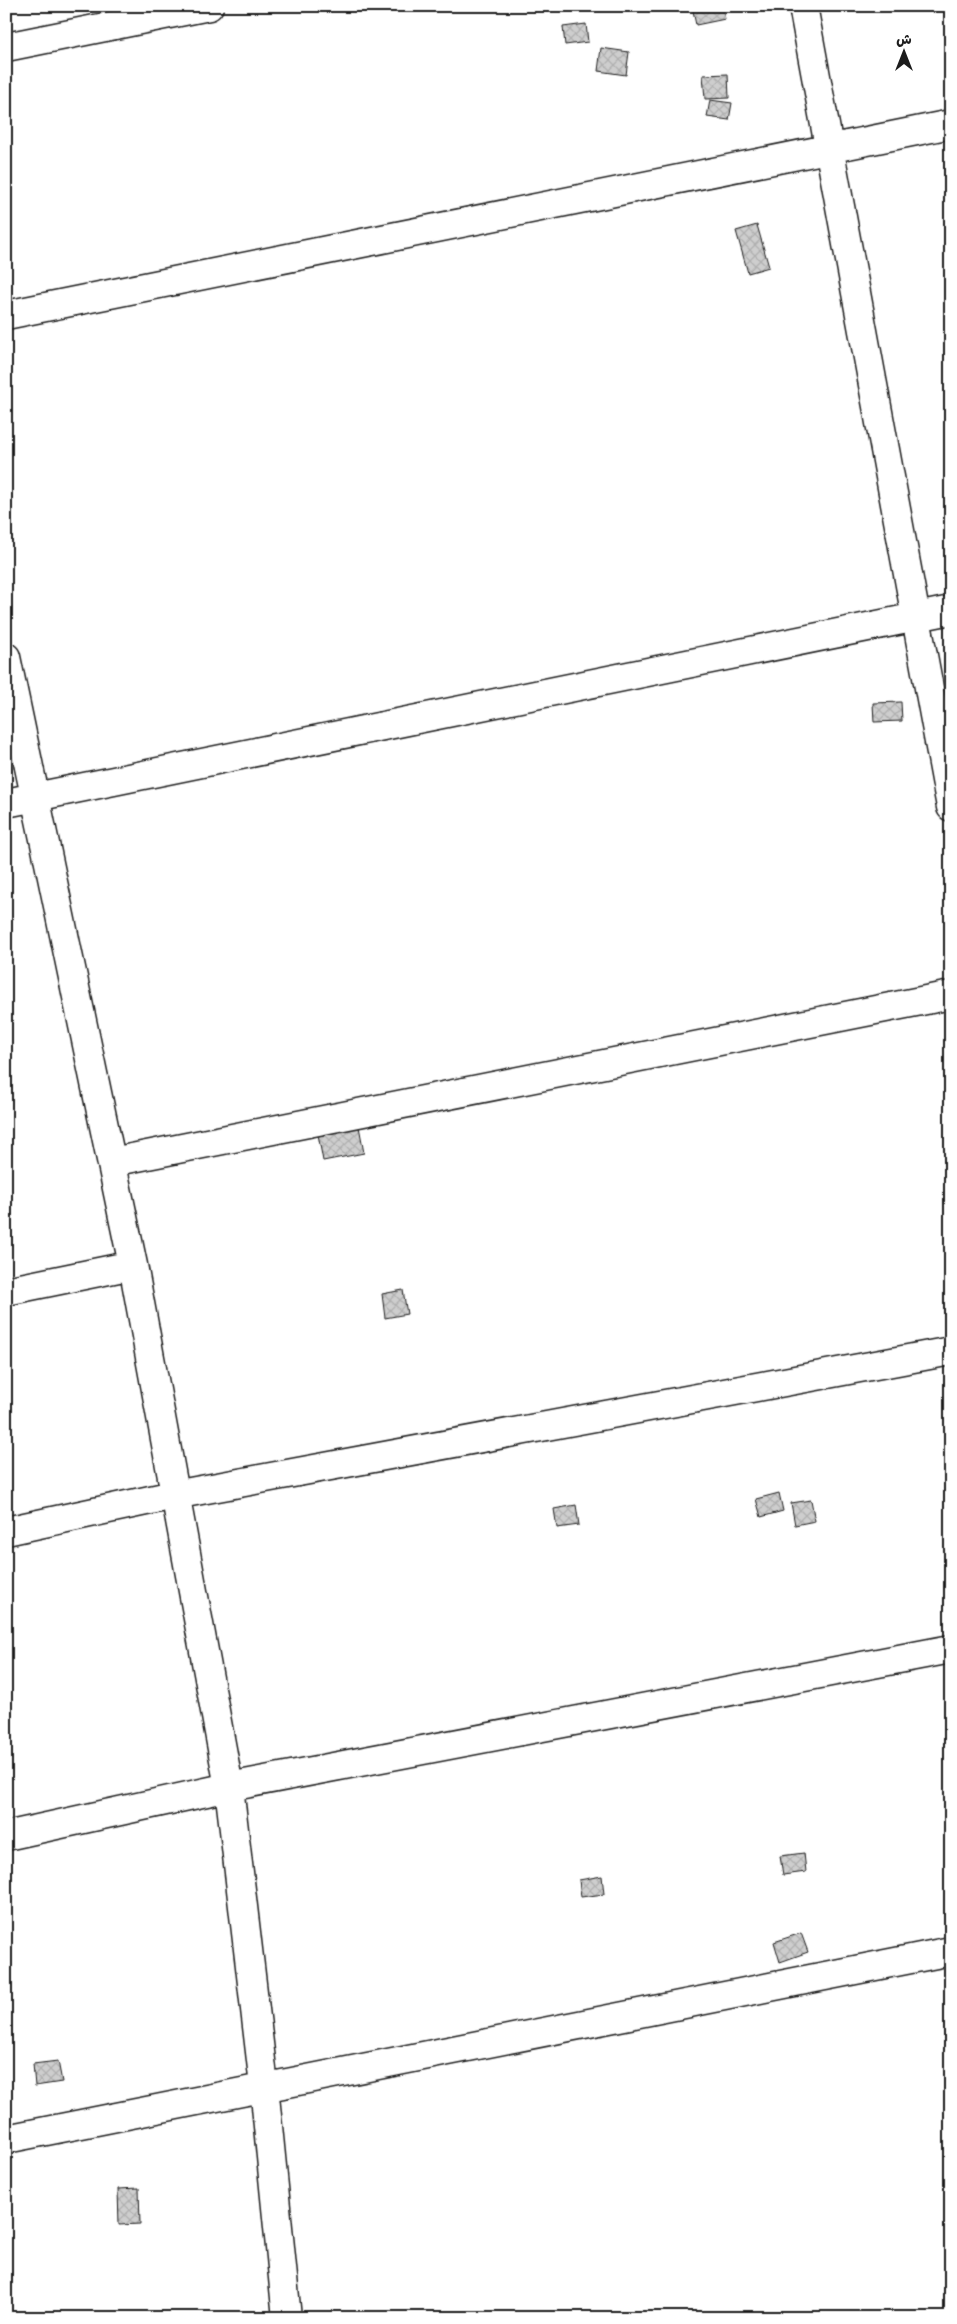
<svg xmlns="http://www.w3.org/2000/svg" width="957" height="2324" font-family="Mali,'Playpen Sans Arabic',sans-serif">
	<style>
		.building { fill: url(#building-cross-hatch); stroke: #1c1c1c }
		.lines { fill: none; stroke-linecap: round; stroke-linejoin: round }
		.street-casing { stroke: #1c1c1c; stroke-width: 31 }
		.street { stroke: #fff; stroke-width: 28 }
	</style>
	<defs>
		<pattern id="building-cross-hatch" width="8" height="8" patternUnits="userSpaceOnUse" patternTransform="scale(1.25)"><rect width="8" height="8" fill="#cecece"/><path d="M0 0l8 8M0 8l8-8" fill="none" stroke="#b0b0b0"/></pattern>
	</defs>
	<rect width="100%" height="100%" fill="#fff"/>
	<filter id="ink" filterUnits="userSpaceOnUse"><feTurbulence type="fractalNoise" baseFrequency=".02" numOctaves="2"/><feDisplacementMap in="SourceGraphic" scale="10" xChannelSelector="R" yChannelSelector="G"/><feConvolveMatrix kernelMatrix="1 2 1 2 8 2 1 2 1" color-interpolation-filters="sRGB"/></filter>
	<g filter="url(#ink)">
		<path class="building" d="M692 6H722L725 19 696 25Z
			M586 24 588 42 565 45 563 27Z
			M601 48 629 52 626 75 598 71Z
			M728 74 729 98 705 99 703 75Z
			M710 100 732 103 729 120 707 117Z
			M757 225 769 267 748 273 736 231Z
			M901 702 902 721 874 722 873 703Z
			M358 1121 364 1153 323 1161 317 1129Z
			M403 1290 407 1314 385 1318 382 1294Z
			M779 1493 783 1511 761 1517 756 1499Z
			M811 1500 815 1521 795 1525 791 1503Z
			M576 1505 579 1525 557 1528 554 1509Z
			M804 1853 806 1872 783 1875 780 1856Z
			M602 1876 604 1894 581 1897 579 1880Z
			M801 1933 808 1952 780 1962 774 1942Z
			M58 2061 62 2082 35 2086 33 2064Z
			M139 2188 140 2224 119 2225 118 2189Z"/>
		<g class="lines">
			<defs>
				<path id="street" d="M803 6 951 807
					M6 47 209 6
					M6 315 951 124
					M6 657 133 1265 229 1787 264 2086 287 2318
					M6 803 951 610
					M112 1162 951 995
					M6 1291 133 1265
					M6 1531 174 1495 951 1351
					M6 1836 229 1787 951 1649
					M6 2139 951 1951"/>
			</defs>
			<use href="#street" class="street-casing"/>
			<use href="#street" class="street"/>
		</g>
	</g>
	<rect width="957" height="2324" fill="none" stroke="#fff" stroke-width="25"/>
	<rect x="12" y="12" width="932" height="2299" fill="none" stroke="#1c1c1c" stroke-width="2" filter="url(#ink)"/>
	<g transform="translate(904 52)" stroke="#ffffff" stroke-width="4" paint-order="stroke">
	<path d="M0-4L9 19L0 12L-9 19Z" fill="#1c1c1c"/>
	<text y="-8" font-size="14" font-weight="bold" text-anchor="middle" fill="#1c1c1c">ش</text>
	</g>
</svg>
